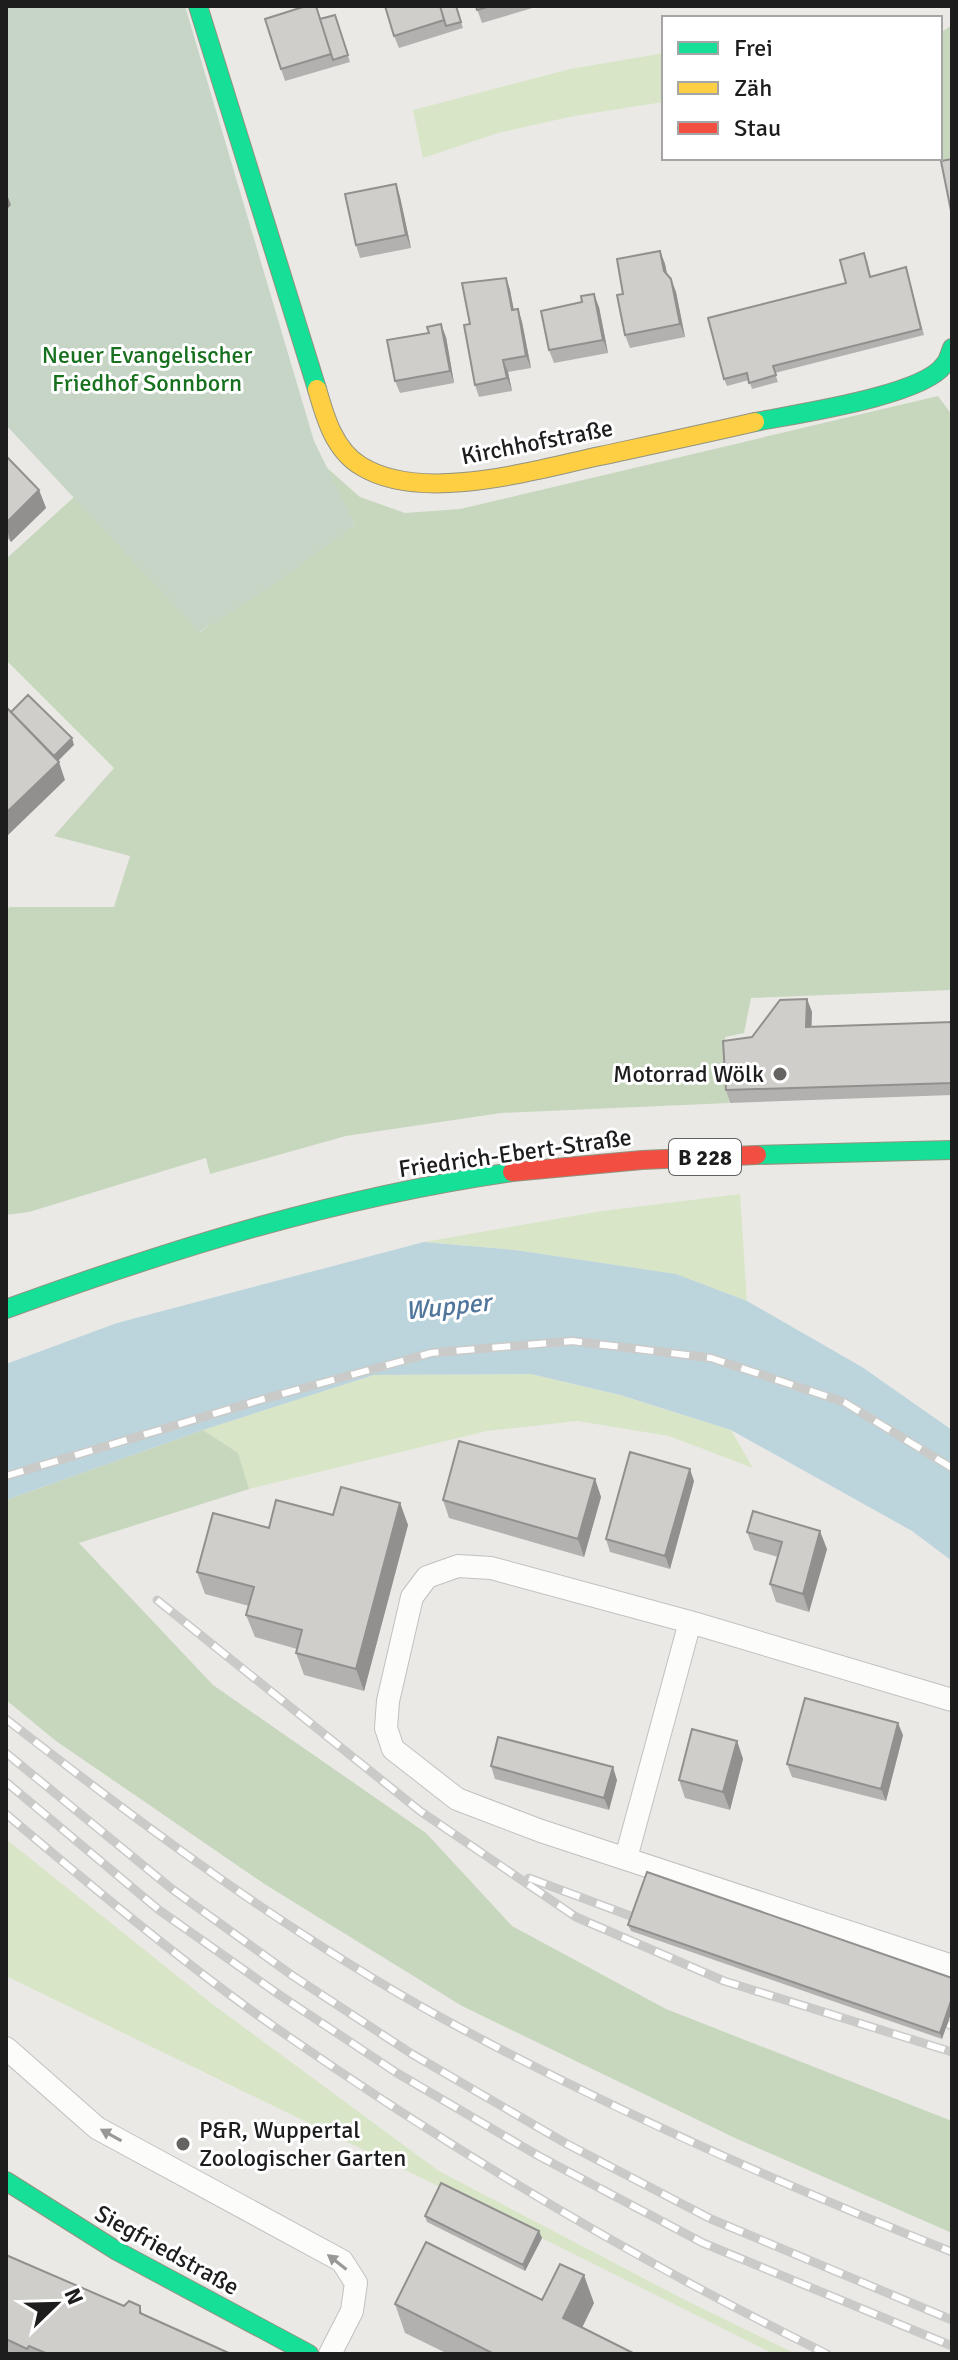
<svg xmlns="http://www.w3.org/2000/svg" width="958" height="2360" font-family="Signika,sans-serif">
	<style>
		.grass { fill: #d8e6c7 }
		.forest { fill: #c7d7bd }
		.cemetery { fill: #c6d5c6 }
		.water { fill: #bcd5dc }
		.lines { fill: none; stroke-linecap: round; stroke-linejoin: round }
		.lane-casing { stroke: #c2c1c0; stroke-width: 24 }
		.fast-casing { stroke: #919380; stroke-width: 20 }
		.slow-casing { stroke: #919380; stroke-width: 20 }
		.jam-casing { stroke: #919380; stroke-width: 20 }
		.lane { stroke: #fcfcfb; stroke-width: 22 }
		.fast { stroke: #16e098; stroke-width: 18 }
		.slow { stroke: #ffcf43; stroke-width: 18 }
		.jam { stroke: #f24e42; stroke-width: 18 }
		.rail-casing { stroke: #cacac9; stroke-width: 9 }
		.rail { stroke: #fff; stroke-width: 6; stroke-dasharray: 18; stroke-linecap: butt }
		.wall { fill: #b3b1af }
		.shaded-wall { fill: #92908e }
		.building { fill: #d0cecb; stroke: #92908e; stroke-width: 2 }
		.oneway { fill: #989897 }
		.poi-dot { fill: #656463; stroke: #fff; stroke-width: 3 }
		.labels { text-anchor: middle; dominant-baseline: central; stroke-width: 6; stroke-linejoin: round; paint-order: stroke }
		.shield { fill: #fff; stroke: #616161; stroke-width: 2 }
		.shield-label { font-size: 22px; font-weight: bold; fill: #1d1d1d }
		.park-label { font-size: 24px; fill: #16701e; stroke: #fff }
		.street-label { font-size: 24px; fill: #1d1d1d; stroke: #fff }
		.poi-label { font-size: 24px; fill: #1d1d1d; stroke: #fff; text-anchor: end }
		.water-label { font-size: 26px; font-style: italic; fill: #50769c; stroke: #fff }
	</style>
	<rect width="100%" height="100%" fill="#ebe9e6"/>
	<path class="grass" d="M664 53V102L574 116 498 133 423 158 413 110 570 69Z
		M740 1194 747 1301 675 1274 515 1250 424 1242 602 1211Z
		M531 1374 619 1395 731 1430 753 1468 669 1436 577 1421 487 1431 249 1489 237 1453 203 1430 374 1375Z
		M6 1839 211 2003 439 2171 685 2300 796 2354H774L444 2189 6 1976Z"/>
	<path class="forest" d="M952 25V165L944 167 938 158 940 33Z
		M938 396 952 415V990L751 998 744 1033 725 1037 729 1103 501 1113 346 1136 210 1174 206 1158 29 1212 6 1215V910L10 907H114L130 856 54 836 114 768 6 660V559L74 497 200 632 355 525 326 467 360 497 405 513 460 509Z
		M203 1430 238 1453 249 1489 79 1543 213 1685 426 1833 512 1926 666 2009 952 2121V2233L735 2138 462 2006 266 1885 56 1741 6 1700V1500Z"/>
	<path class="cemetery" d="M6 6H185L314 441 355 525 272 586 199 632 6 425Z"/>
	<path class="water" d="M424 1242 515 1250 676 1274 747 1301 862 1367 952 1430V1561L912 1531 731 1430 620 1395 531 1374 374 1375 203 1430 6 1500V1364L117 1323Z"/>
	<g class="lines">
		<defs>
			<path id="lane" d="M952 1700 690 1622 491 1568 458 1566 427 1577 412 1597 388 1701 386 1728 393 1749 457 1799 541 1831 952 1966
				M626 1858 690 1622
				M6 2048 97 2128 342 2261 356 2283 352 2311 330 2354"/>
			<path id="fast" d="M198 6 317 389
				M755 422C795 414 922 396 944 365 948 361 950 353 952 348
				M757 1155 952 1150
				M6 1309C171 1249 337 1197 512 1172
				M6 2181 117 2251 309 2354"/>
			<path id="slow" d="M317 389C325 417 334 450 361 466 422 504 534 470 600 456 651 445 703 434 755 422"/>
			<path id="jam" d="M512 1172 642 1160 757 1155"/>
		</defs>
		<use href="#lane" class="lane-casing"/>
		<use href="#fast" class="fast-casing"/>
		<use href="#slow" class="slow-casing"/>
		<use href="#jam" class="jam-casing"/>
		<use href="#lane" class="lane"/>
		<use href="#fast" class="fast"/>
		<use href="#slow" class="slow"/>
		<use href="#jam" class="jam"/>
		<defs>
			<path id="rail" d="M6 1476 260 1400 431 1353 572 1341 711 1358 844 1402 952 1468
				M157 1600 420 1811 576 1917 724 1981 952 2052
				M6 1719C145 1827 286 1932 440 2017 605 2107 778 2183 952 2252
				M6 1753 172 1889 293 1976 412 2054 567 2144 711 2219 952 2320
				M6 1782 159 1910 281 1996 397 2073 537 2155 703 2243 952 2346
				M6 1814C90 1885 176 1957 266 2021 445 2146 631 2258 827 2354
				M529 1878 636 1918
				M948 2024 952 2026"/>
		</defs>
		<use href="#rail" class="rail-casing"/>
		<use href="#rail" class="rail"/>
	</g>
	<path class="wall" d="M456 6 463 28 399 48 394 36Z
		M476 6H539L482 23Z
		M335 15 350 62 285 81 281 69 322 25Z
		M396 184 400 197 411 248 360 258 356 245Z
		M660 251 665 264 667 274 671 279 676 292 685 337 630 348 625 335 623 294Z
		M867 260 871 277 908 274 924 335 775 373 778 382 752 389 749 380 727 386 724 379 846 283Z
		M506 278 510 290 514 310 518 309 522 322 531 368 508 372 512 391 479 397 475 385 470 324Z
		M599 307 608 353 554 363 549 350Z
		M446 337 454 383 400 393 395 381Z
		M6 456 39 490 46 508 11 542 6 536Z
		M807 999 812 1012 811 1027 952 1022V1095L730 1103 726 1090 752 1037Z
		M595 1479 601 1497 584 1557 449 1518 443 1500Z
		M694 1481 670 1569 610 1552 606 1539Z
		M400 1503 408 1525 364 1691 304 1675 296 1653 297 1649 255 1637 246 1615 249 1606 205 1594 197 1572 269 1528Z
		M747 1532 827 1549 809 1612 776 1602 770 1584 778 1557 754 1550Z
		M903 1735 886 1801 792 1777 787 1764Z
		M737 1741 743 1759 730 1810 685 1798 679 1780Z
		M491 1766 617 1780 609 1810 495 1779Z
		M628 1925 952 1978 942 2039 631 1931Z
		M425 2216 542 2238 525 2271 427 2222Z
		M6 2255 124 2306H140L142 2314 231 2354H6Z
		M542 2300 594 2303 582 2328 635 2354H448L405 2333 395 2304Z"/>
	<path class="shaded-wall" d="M396 184 400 197 411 248 406 235Z
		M6 192 11 205 6 210Z
		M660 251 665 264 669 284 664 271Z
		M506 278 510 290 516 323 512 310Z
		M671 279 676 292 685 337 680 324Z
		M594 294 599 307 608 353 603 340Z
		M518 309 522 322 531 368 526 356Z
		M441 324 446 337 454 383 450 371Z
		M503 360 508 372 512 391 507 378Z
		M39 490 46 508 11 542 6 527V523Z
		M72 738 74 745 57 762 54 756Z
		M59 762 65 780 6 837V813Z
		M807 999 812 1012 811 1040 806 1027Z
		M690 1469 694 1481 670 1569 665 1556Z
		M595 1479 601 1497 584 1557 578 1539Z
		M400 1503 408 1525 364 1691 356 1669Z
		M820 1531 827 1549 809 1612 803 1594Z
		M898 1723 903 1735 886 1801 881 1789Z
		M737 1741 743 1759 730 1810 723 1792Z
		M613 1767 617 1780 609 1810 604 1798Z
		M952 1998V2011L942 2039 940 2033Z
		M539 2231 542 2238 525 2271 523 2265Z
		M584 2275 594 2303 573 2346 563 2318Z"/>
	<path class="building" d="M306 6H316L331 54 281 69 265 19Z
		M385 6H440L444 20 394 36Z
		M440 6H456L461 22 446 26Z
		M476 6H491L477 10Z
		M335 15 348 55 333 60 320 19Z
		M952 159V216L941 161Z
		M396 184 406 235 356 245 345 194Z
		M660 251 664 271 671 279 680 324 625 335 617 295 623 294 617 259Z
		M864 253 870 277 906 267 921 329 773 366 776 375 749 383 747 373 724 379 708 318 846 283 840 260Z
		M506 278 512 310 518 309 526 356 503 360 507 378 475 385 464 325 470 324 462 283Z
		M594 294 603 340 549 350 541 311 582 302 581 296Z
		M441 324 450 371 395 381 387 340 429 333 427 327Z
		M6 456 39 490 6 523Z
		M28 695 72 738 54 756 11 712Z
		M6 707 59 762 6 813Z
		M807 999 806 1027 952 1022V1083L726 1090 723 1041 752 1037 780 1000Z
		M459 1441 595 1479 578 1539 443 1500Z
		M630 1452 690 1469 665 1556 606 1539Z
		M341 1487 400 1503 356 1669 296 1653 302 1630 246 1615 254 1587 197 1572 213 1513 269 1528 276 1500 333 1515Z
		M753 1511 820 1531 803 1594 770 1584 782 1542 747 1532Z
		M805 1698 898 1723 881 1789 787 1764Z
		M692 1729 737 1741 723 1792 679 1780Z
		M498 1737 613 1767 604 1798 491 1766Z
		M647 1872 952 1978V1998L940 2033 628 1925Z
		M441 2183 539 2231 523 2265 425 2216Z
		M426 2242 542 2300 560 2264 584 2275 563 2318 635 2354H494L395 2304Z
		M6 2255 124 2306 129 2301 140 2306V2313L231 2354H48L29 2346 27 2349 6 2339Z"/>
	<defs><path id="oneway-solid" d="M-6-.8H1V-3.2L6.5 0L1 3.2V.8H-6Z" transform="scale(2)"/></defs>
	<g class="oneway">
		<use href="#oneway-solid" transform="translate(111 2135) rotate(-151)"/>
		<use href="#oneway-solid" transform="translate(337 2262) rotate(-142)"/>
	</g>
	<g class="poi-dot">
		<circle cx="780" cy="1074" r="8"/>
		<circle cx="183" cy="2144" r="8"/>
	</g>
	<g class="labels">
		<rect class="shield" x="669" y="1139" width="72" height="36" rx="6"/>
		<g class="shield-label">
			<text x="705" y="1157">B 228</text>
		</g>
		<g class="park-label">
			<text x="147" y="355">Neuer Evangelischer<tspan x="147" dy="28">Friedhof Sonnborn</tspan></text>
		</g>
		<g class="street-label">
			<text transform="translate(537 442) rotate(-11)">Kirchhofstraße</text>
			<text transform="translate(515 1153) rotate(-8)">Friedrich-Ebert-Straße</text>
			<text transform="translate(167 2250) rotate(29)">Siegfriedstraße</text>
		</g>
		<g class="poi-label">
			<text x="764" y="1074">Motorrad Wölk</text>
			<text x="199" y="2130" text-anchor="start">P&amp;R, Wuppertal<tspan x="199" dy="28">Zoologischer Garten</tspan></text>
		</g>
		<g class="water-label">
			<text transform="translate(448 1307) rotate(-6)">Wupper</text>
		</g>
	</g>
	<rect width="958" height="2360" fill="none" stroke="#1d1d1d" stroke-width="16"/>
	<rect x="662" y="16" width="280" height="144" fill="#ffffff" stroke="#a5a5a5" stroke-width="2"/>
	<rect x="678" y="42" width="40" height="12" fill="#16e098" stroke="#a5a5a5" stroke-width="2"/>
	<text x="734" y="56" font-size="24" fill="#1d1d1d">Frei</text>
	<rect x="678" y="82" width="40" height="12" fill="#ffcf43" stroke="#a5a5a5" stroke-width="2"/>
	<text x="734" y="96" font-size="24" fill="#1d1d1d">Zäh</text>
	<rect x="678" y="122" width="40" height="12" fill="#f24e42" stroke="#a5a5a5" stroke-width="2"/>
	<text x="734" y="136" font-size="24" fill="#1d1d1d">Stau</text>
	<g transform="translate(56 2304) rotate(67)" stroke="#ffffff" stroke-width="6" paint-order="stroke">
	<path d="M0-6L14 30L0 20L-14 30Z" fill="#1d1d1d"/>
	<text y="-12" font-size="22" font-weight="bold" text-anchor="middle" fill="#1d1d1d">N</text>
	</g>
</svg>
